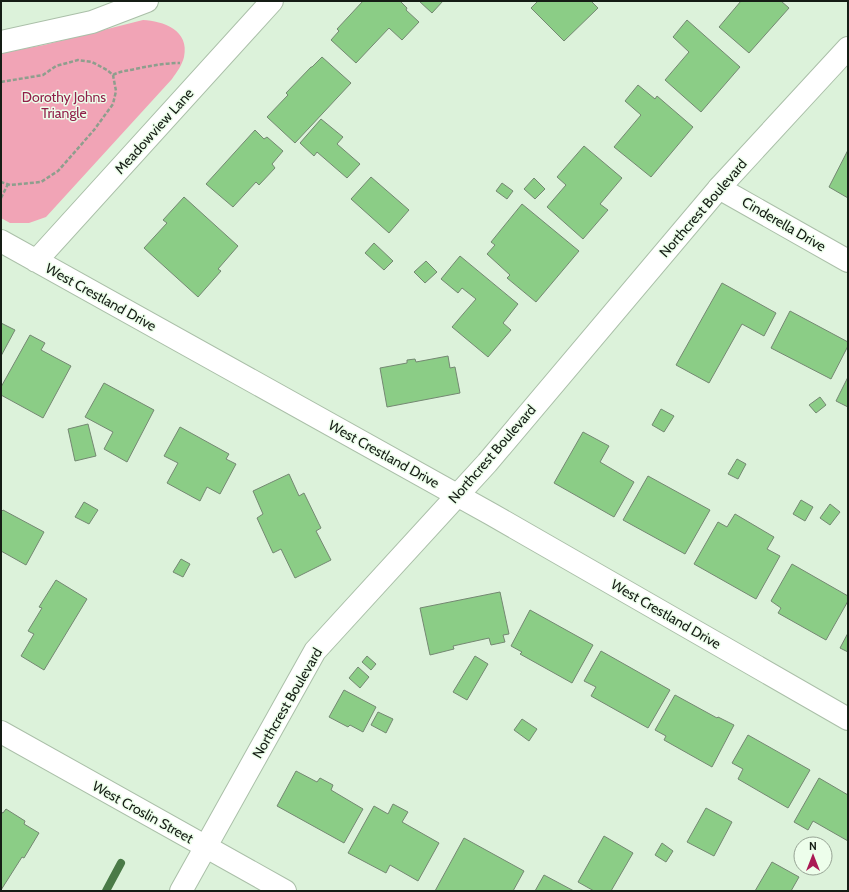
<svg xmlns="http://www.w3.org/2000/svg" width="849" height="892" font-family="Cabin,sans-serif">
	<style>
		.green { fill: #f1a4b6 }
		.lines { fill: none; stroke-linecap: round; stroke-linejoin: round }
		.stream { stroke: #4a7a47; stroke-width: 8 }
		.building { fill: #8bcd86; stroke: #748872 }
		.street-casing { stroke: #aabfa8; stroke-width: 24 }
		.secondary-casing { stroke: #aabfa8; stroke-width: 24 }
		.path { stroke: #8e9e8d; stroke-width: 2.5; stroke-dasharray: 4 2; stroke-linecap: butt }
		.street { stroke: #fff; stroke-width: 22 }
		.secondary { stroke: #fff; stroke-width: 22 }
		.labels { text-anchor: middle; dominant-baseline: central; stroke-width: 3; stroke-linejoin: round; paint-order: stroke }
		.park-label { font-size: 14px; fill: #902049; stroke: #edfeeb }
		.street-label { font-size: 14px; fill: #151d15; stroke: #edfeeb }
	</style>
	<rect width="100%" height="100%" fill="#dcf2da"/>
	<path class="green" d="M143 20C163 21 190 30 184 57 182 65 177 72 172 79L46 217 29 223H10L1 218V53L44 45Z"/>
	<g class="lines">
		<path class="stream" d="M106 891 121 863"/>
	</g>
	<path class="building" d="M363 1H400L407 8 406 10 419 22 402 40 389 28 356 63 331 40 339 31 337 29Z
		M419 1H443L432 13Z
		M538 1H591L598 8 564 41 531 8Z
		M741 1H781L789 8 749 53 719 27Z
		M687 20 740 67 701 112 665 80 689 52 673 37Z
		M322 57 351 83 295 143 267 117 288 95 286 93 311 67H312Z
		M638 85 655 99 657 96 693 127 651 177 614 147 641 115 625 101Z
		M321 119 343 137 337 144 360 164 347 178 317 152 314 156 300 143Z
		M255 130 264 139 267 137 283 151 272 164 275 168 259 185 256 182 233 207 206 184Z
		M584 146 622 178 600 204 608 210 583 239 547 207 566 185 557 177Z
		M848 150V198L829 187Z
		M371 177 409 210 389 233 351 199Z
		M534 178 545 189 535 199 524 189Z
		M502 183 513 191 507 199 496 191Z
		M184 197 238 246 218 269 221 271 198 297 144 248 167 223 163 220Z
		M522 204 579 251 536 302 507 278 510 275 487 254 495 245 491 242Z
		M374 243 393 261 384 270 365 253Z
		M460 256 518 304 503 323 511 330 488 357 452 327 476 299 462 288 458 293 441 279Z
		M426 261 437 272 425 283 414 272Z
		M722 283 776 313 764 336 742 324 709 383 676 365Z
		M790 311 848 342V346L831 379 771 348Z
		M1 323 15 330 1 356Z
		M30 335 45 343 41 350 71 366 43 418 1 395V387Z
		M448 356 450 368 455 367 460 393 387 407 380 368 407 363V360L415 359 416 362Z
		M848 377V407L836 401Z
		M104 383 154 410 127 462 104 449 113 432 85 417Z
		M820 397 826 405 816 413 809 405Z
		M661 409 674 416 664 432 652 425Z
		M88 424 96 456 75 461 68 429Z
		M180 427 229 454 226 459 236 464 220 494 207 487 200 501 167 483 178 463 164 456Z
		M583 432 609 446 600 462 634 482 614 517 554 483Z
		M737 459 746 464 738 479 728 474Z
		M289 474 299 496 304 493 321 528 316 531 331 560 295 578 281 549 273 553 257 518 263 514 253 491Z
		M648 476 710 510 685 554 623 520Z
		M801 500 813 507 805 521 793 514Z
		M84 502 98 510 89 524 75 517Z
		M830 504 840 512 830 525 820 518Z
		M3 510 44 532 26 565 1 551V512Z
		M735 514 774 537 767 549 780 556 756 599 694 564 718 522 727 527Z
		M181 559 190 564 183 577 173 572Z
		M792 564 848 596V601L826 640 778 613 781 608 771 601Z
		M56 580 87 599 44 670 21 656 34 634 28 631 42 608 39 607Z
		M500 592 509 634 503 635 505 642 491 645 489 638 453 646 454 649 430 655 420 608Z
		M530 610 593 645 572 683 520 654 522 652 511 646Z
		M848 633V652L840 648Z
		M601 651 670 690 648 728 591 696 596 687 584 681Z
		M367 656 376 664 371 670 362 662Z
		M475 656 488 664 467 700 453 692Z
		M358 667 369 677 360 688 349 678Z
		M344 690 376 707 363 732 350 725 348 727 329 717Z
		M675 695 717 718 718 717 734 725 712 767 664 740 666 736 655 730Z
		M378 712 393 719 386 733 371 725Z
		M522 719 537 729 529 741 514 730Z
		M748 735 810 770 788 808 738 779 743 769 732 763Z
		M296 771 317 782 320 778 333 785 331 790 363 809 344 843 277 806Z
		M819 778 848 795V841L813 821 808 830 794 822Z
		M393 804 408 812 402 822 439 843 418 881 390 865 386 873 348 853 374 806 388 814Z
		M706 808 732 822 714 856 687 842Z
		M6 809 25 821 24 824 39 833 24 858 22 857 1 890V812L3 813Z
		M604 836 633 853 611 891H594L578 882Z
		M464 838 524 871 513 891H435Z
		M662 843 673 851 666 862 655 855Z
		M772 862 799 877 791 891H755Z
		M544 875 574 891H535Z"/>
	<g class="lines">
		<defs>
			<path id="street" d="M1 42 92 22 147 1
				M719 188 848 261
				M1 241 491 514 848 719
				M36 261 272 1
				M1 732 285 891"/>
			<path id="secondary" d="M181 891 315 651 487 463 719 188 848 48"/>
		</defs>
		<use href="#street" class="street-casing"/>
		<use href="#secondary" class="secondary-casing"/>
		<path class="path" d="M113 75C120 71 127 71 135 69 150 66 164 63 180 63
			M1 82 43 75 56 66 78 60 92 62 107 70 113 75 116 91 113 104 94 130 58 171 41 182 10 185 1 182
			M1 198 8 184"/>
		<use href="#street" class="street"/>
		<use href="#secondary" class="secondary"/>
	</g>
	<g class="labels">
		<g class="park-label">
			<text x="64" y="97">Dorothy Johns<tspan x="64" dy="16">Triangle</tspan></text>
		</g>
		<g class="street-label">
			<text transform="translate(154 131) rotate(-48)">Meadowview Lane</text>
			<text transform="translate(703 208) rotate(-49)">Northcrest Boulevard</text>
			<text transform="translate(784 224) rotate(30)">Cinderella Drive</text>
			<text transform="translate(101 297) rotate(29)">West Crestland Drive</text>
			<text transform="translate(384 454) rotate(29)">West Crestland Drive</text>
			<text transform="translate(492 454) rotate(-49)">Northcrest Boulevard</text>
			<text transform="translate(666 614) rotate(30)">West Crestland Drive</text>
			<text transform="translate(287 703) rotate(-60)">Northcrest Boulevard</text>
			<text transform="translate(143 812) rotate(29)">West Croslin Street</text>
		</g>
	</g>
	<rect width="849" height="892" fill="none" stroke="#151d15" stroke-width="4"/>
	<g transform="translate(813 856)"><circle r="19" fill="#edfeeb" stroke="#97a495"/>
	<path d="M0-3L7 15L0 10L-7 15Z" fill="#aa1a54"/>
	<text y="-6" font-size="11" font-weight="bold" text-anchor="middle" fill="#151d15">N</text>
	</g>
</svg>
